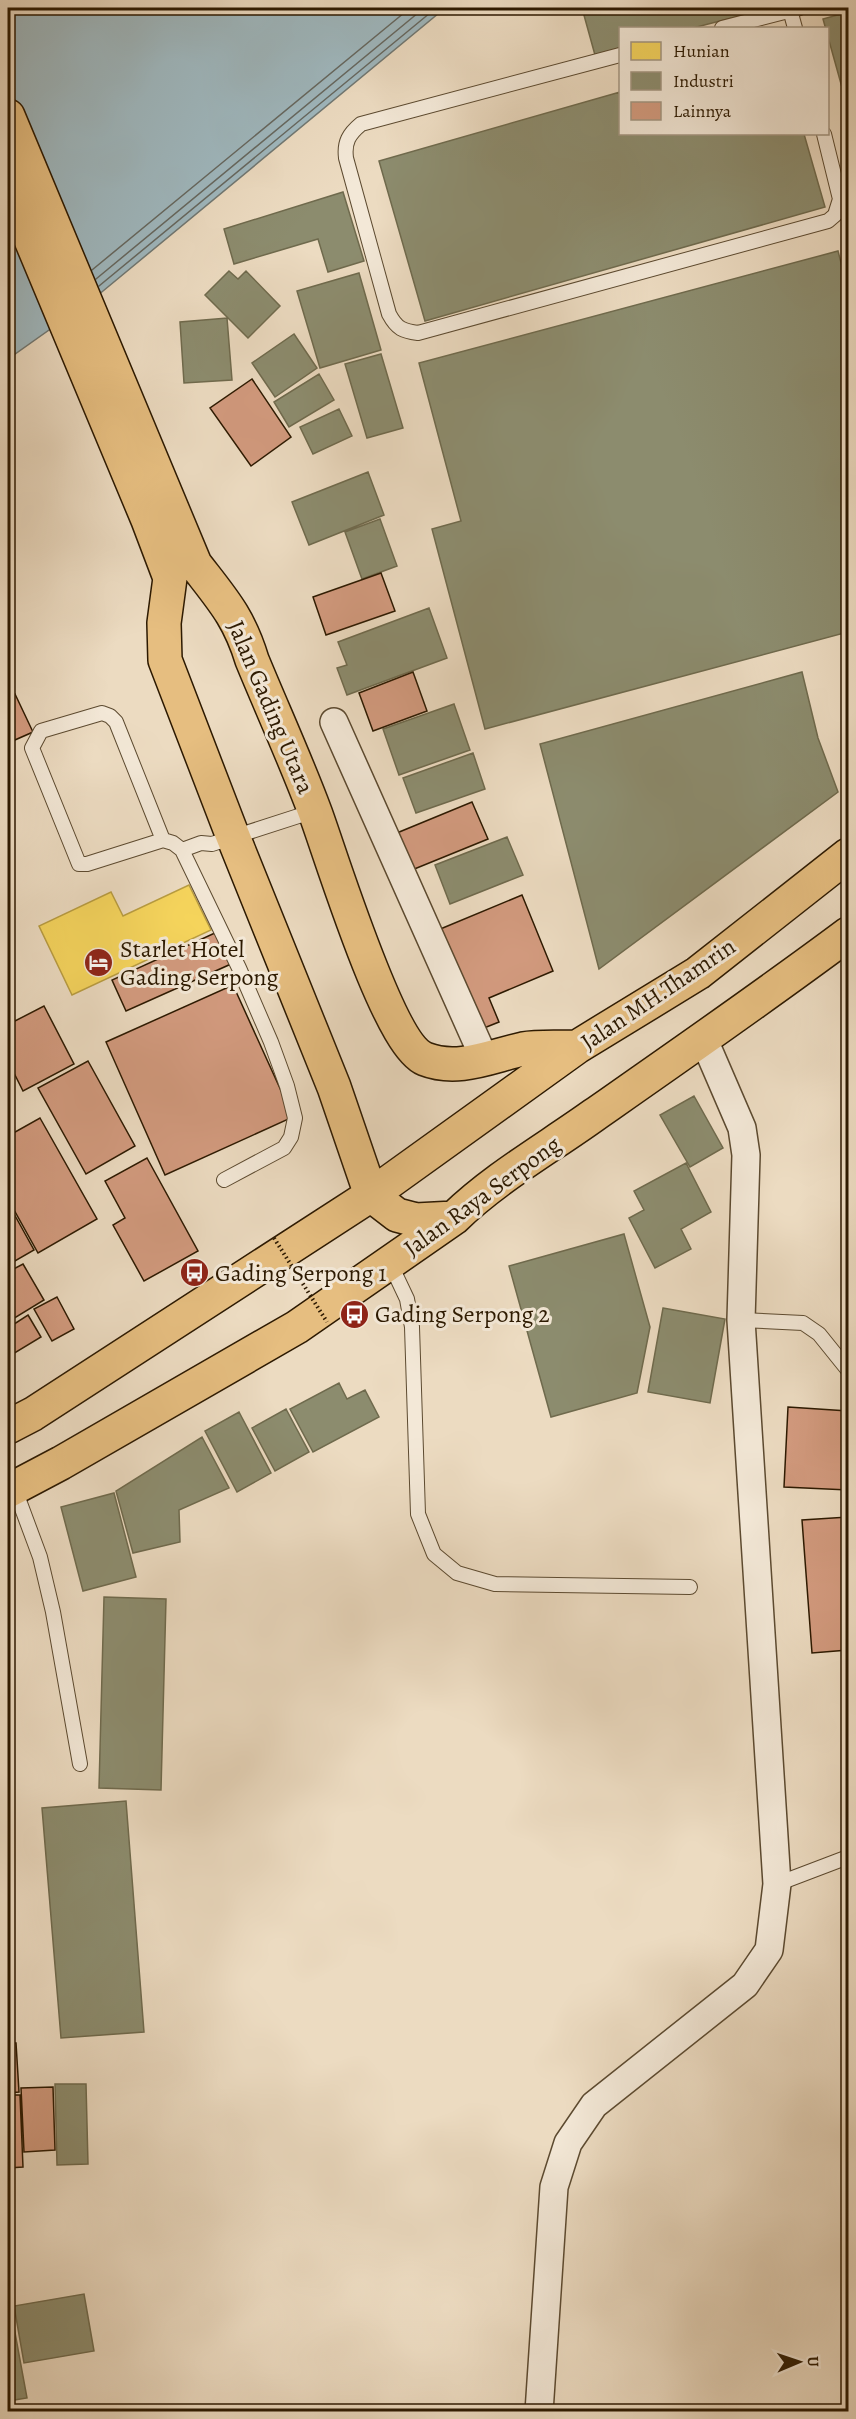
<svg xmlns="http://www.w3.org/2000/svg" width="856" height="2419" font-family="Alegreya,serif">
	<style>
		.water { fill: #9fb8bf; stroke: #717873; stroke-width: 1.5 }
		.homes { fill: #f6d55c; stroke: #b99d40; stroke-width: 1.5 }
		.industry { fill: #8c8c6e; stroke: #6f6a4d; stroke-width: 1.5 }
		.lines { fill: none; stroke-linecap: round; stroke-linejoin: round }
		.shore { stroke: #666860; stroke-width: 1.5 }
		.building { fill: #d29a7e; stroke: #2c1900; stroke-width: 1.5 }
		.lane-casing { stroke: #5c4a30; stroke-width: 16 }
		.street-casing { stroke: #5c4a30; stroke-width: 30 }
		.primary-casing { stroke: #2c1900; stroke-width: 36 }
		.lane { stroke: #f3e8d7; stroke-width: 14 }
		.street { stroke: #f3e8d7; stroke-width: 27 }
		.primary { stroke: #e6be80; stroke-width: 33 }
		.path-bridge { stroke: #2c1900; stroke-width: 4; stroke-dasharray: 1.5 3; stroke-linecap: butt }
		.labels { text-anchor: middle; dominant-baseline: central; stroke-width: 6; stroke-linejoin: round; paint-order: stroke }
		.street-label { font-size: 24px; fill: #2c1900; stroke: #f3e8d7 }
		.poi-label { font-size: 24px; fill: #2c1900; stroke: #f3e8d7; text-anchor: start }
	</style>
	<rect width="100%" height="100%" fill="#ecdbc1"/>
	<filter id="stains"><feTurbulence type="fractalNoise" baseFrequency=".00333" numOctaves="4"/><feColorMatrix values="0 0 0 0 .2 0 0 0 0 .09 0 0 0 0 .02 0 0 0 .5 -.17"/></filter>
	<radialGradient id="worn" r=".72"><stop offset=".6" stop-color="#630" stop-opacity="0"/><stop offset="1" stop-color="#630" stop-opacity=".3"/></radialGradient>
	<path class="water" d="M8 8H445L97 296 8 359Z"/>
	<path class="homes" d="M189 885 211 930 72 995 39 926 111 892 123 916Z"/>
	<path class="industry" d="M582 8H765L766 9 693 28H620V48L595 55Z
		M848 12V109L823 19Z
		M620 92V134H804L825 207 425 321 379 161Z
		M343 192 364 261 328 272 318 239 234 264 224 229Z
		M838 251 848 290V632L485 729 432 529 461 521 419 363Z
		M229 271 238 279 246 271 280 306 248 338 205 295Z
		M359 273 381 350 320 368 297 291Z
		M227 318 232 380 184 383 180 322Z
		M294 334 317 368 275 397 252 363Z
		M381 354 403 428 367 438 345 364Z
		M319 374 334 400 289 427 274 402Z
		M339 409 352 436 313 454 300 427Z
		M368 472 384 515 309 545 292 502Z
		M380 519 397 566 362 579 345 532Z
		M429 608 447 658 347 695 337 668 347 665 338 642Z
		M802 672 818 738 838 792 599 969 540 744Z
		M454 704 470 750 399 775 383 729Z
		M473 753 485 789 416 813 403 778Z
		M507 837 523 875 450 904 435 865Z
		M694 1096 723 1148 690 1167 660 1115Z
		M686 1163 711 1212 681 1229 691 1249 655 1268 629 1218 644 1210 634 1191Z
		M624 1234 650 1327 637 1393 551 1417 509 1266Z
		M663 1308 725 1319 710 1403 648 1392Z
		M339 1383 347 1399 365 1390 379 1417 313 1452 290 1409Z
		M286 1409 309 1452 275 1471 252 1428Z
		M239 1412 271 1473 237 1492 205 1431Z
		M202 1437 229 1488 179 1510 180 1542 133 1553 116 1491Z
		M114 1493 136 1577 83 1591 61 1507Z
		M104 1597 166 1599 161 1790 99 1788Z
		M126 1801 144 2032 61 2038 42 1808Z
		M55 2084H86L88 2164 57 2165Z
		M84 2294 94 2351 24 2363 14 2306Z
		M8 2300H9L27 2398 8 2401Z"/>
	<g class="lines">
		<path class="shore" d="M92 270 410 8
			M96 279 424 8
			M99 286 436 8"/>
	</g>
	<path class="building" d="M252 379 291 437 251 466 210 408Z
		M381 573 395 611 326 635 313 597Z
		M413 672 427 711 373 731 359 693Z
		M15 694 33 732 8 743V697Z
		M472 802 488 839 407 872 392 835Z
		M522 895 553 971 489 998 499 1022 479 1030 438 930Z
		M217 932 231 964 126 1011 112 980Z
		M233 985 293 1117 165 1175 106 1042Z
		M44 1006 74 1064 23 1091 8 1061V1008L15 1021Z
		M88 1061 135 1146 86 1174 38 1088Z
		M40 1118 97 1219 38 1253 8 1199V1136Z
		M147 1158 198 1251 144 1281 113 1225 125 1218 105 1181Z
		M8 1203 34 1250 8 1265Z
		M23 1264 44 1300 8 1322V1272Z
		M57 1297 74 1329 52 1341 34 1309Z
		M28 1315 41 1337 8 1357V1328Z
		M788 1407 848 1411V1490L784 1487Z
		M848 1517V1650L812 1653 802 1520Z
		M8 2043H16L19 2092 8 2093Z
		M53 2087 55 2150 24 2152 21 2088Z
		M8 2095H20L23 2167 8 2168Z"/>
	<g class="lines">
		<defs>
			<path id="lane" d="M790 10 795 28
				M722 28 800 8
				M620 55 361 124C349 134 344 142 346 158L389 314C397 329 403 331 418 333L828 221 835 215 840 199 824 134
				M163 840 116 722 110 716 102 713 41 731 32 748 79 864H87L163 840 173 843 182 850 201 843 212 844 314 811
				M182 850 239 968 271 1042 287 1086 295 1118 291 1137 284 1148 224 1180
				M390 1263 407 1299 412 1327 418 1514 434 1554 457 1573 495 1584 690 1587
				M741 1320 803 1323 819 1334 848 1370
				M14 1487 40 1557 53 1612 80 1764
				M777 1884 848 1857"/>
			<path id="street" d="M334 722 485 1060
				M539 2412 554 2187 568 2143 594 2105 745 1985 769 1950 777 1884 741 1320 746 1155 742 1128 704 1040"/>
			<path id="primary" d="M8 116 195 564C222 599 239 617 252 660 273 711 296 761 315 812 331 855 388 1044 425 1059 458 1072 491 1056 523 1049 540 1046 560 1048 577 1047
				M8 185 148 520 170 578 164 623 165 660 230 829 334 1087 371 1195 397 1215 416 1220 454 1218
				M8 1427 33 1414 371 1195 577 1047 698 973 848 855
				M8 1491 61 1463 297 1327 454 1218C495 1178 548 1148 594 1115 680 1055 765 996 848 934"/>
		</defs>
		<use href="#lane" class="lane-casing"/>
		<use href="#street" class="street-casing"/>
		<use href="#primary" class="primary-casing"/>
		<use href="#lane" class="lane"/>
		<use href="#street" class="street"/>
		<use href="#primary" class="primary"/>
		<path class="path-bridge" d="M274 1238 327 1322"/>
	</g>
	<defs>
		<symbol id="hotel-disc" viewBox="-11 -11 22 22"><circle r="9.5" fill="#8f2418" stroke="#f3e8d7"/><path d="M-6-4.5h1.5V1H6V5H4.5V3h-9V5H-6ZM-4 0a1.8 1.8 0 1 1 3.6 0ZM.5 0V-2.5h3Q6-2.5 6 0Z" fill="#fff"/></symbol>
		<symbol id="bus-disc" viewBox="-11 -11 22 22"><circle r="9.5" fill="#8f2418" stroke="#f3e8d7"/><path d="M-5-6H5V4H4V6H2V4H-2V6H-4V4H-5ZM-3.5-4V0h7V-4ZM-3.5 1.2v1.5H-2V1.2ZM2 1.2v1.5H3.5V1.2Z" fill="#fff"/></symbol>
	</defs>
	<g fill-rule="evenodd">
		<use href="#hotel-disc" x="82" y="946" width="33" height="33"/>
		<use href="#bus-disc" x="178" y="1256" width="33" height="33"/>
		<use href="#bus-disc" x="338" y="1298" width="33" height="33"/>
	</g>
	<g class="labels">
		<g class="street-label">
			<text transform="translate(271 707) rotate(67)">Jalan Gading Utara</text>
			<text transform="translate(658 994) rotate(-34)">Jalan MH.Thamrin</text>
			<text transform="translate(482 1196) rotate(-36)">Jalan Raya Serpong</text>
		</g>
		<g class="poi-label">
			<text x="120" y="949">Starlet Hotel<tspan x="120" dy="28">Gading Serpong</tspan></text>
			<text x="215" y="1273">Gading Serpong 1</text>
			<text x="375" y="1314">Gading Serpong 2</text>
		</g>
	</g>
	<rect width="856" height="2419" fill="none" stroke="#ecdbc1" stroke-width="30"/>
	<rect x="9" y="9" width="838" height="2401" fill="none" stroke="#2c1900" stroke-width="3"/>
	<rect x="15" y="15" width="826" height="2389" fill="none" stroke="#2c1900" stroke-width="1.5"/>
	<rect x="619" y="27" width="210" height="108" fill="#f3e8d7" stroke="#a39581" stroke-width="1.5"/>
	<rect x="631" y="42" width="30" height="18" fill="#f6d55c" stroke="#a39581" stroke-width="1.5"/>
	<text x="673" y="57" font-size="18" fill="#2c1900">Hunian</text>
	<rect x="631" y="72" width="30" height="18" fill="#8c8c6e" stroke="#a39581" stroke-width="1.5"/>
	<text x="673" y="87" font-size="18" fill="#2c1900">Industri</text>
	<rect x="631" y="102" width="30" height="18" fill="#d29a7e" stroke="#a39581" stroke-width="1.5"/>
	<text x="673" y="117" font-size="18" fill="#2c1900">Lainnya</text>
	<g transform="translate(799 2362) rotate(88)" stroke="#f3e8d7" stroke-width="4.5" paint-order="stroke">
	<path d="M0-4.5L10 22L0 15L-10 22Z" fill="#2c1900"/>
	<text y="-9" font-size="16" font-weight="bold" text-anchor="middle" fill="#2c1900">U</text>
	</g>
	<rect width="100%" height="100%" filter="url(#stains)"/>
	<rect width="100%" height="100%" fill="url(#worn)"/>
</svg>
